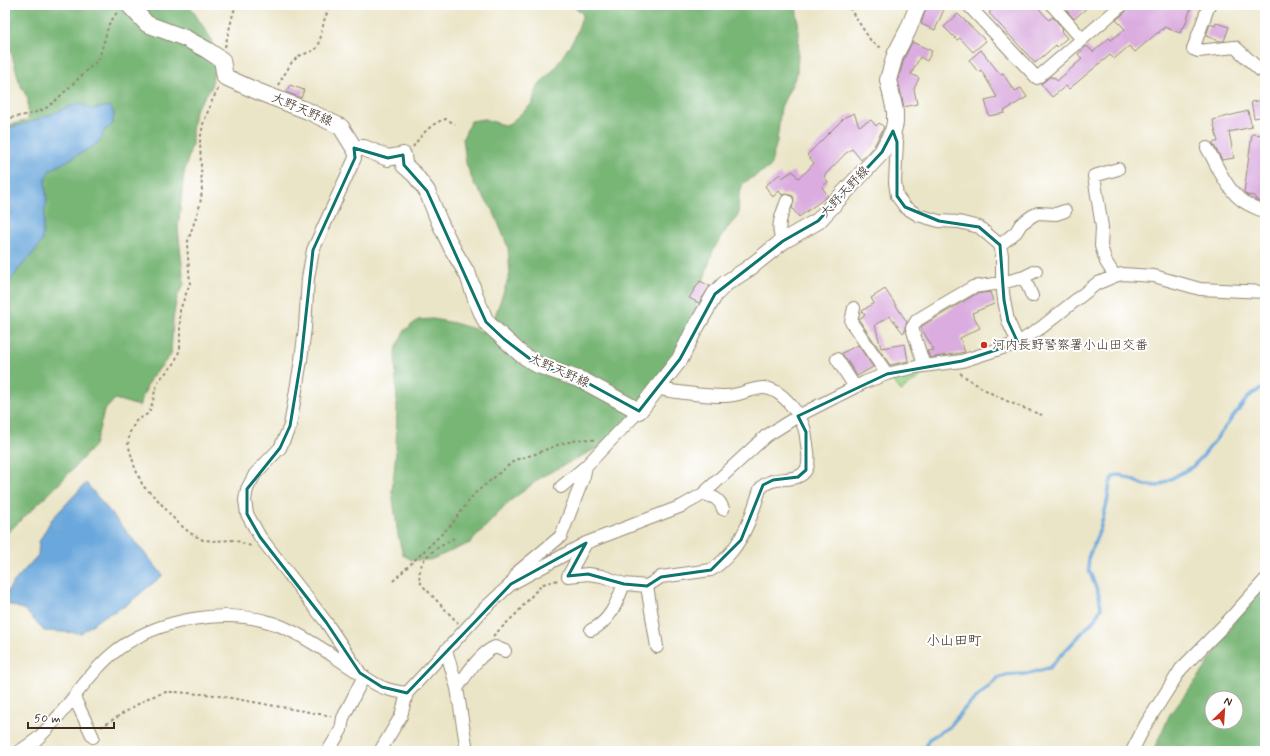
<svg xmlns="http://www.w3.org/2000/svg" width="1270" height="756" font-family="Mynerve,'Klee One',sans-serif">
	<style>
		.green { fill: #96d58a; stroke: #688054 }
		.forest { fill: #78b676; stroke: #5a704a; fill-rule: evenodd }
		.water { fill: #6aa7dc; stroke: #52687d }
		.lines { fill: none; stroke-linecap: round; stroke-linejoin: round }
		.stream { stroke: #6aa7dc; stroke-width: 3.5 }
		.building { fill: #daacdf }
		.minor-casing { stroke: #938873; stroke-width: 14 }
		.major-casing { stroke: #938873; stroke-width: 18 }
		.path { stroke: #938873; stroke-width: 2; stroke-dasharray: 3 3; stroke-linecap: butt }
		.minor { stroke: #fff; stroke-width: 12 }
		.major { stroke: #fff; stroke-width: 16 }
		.marked { fill: none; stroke: #0f766e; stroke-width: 3; stroke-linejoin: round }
		.poi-dot { fill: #c8321e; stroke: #fff; stroke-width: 1.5 }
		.labels { text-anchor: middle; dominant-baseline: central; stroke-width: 4; stroke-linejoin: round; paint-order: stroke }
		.street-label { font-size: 13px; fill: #3b2a1e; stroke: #fff }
		.poi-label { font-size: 13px; fill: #3b2a1e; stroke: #fff; text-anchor: start }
		.neighbourhood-label { font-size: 14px; fill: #3b2a1e; stroke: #fff }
	</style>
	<rect width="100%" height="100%" fill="#fff"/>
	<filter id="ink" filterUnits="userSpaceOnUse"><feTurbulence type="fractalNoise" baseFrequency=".025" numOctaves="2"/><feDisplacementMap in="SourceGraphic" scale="8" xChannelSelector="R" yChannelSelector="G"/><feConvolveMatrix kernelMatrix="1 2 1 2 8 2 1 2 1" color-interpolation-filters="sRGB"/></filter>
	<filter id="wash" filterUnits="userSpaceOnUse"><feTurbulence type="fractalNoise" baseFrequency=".012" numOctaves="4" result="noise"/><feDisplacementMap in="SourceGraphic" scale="16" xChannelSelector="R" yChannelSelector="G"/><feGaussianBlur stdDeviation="0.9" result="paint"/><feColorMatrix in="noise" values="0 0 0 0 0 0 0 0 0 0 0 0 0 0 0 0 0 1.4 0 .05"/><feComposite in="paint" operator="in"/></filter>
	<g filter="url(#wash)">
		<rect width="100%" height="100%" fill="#ebe5c8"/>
		<path class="green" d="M926 372 901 391 891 378Z"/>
		<path class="forest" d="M5 5H183L191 8 210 37 216 52 214 71 211 88 195 110 192 131V144L184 173 178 228 184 284 177 297 173 319 171 355 150 379 139 406 115 399 104 411 95 445 56 487 5 535V126L28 120V99L20 84 5 30Z
			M571 5H796L799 32 797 74 781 107 777 141 770 167 743 183 739 196 738 216 726 230 713 250 701 288 690 330 667 386 605 444 543 476 510 501 470 543 430 560H412L403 555 398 535 392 492 396 453 397 407 395 351 404 331 418 320 433 319 454 323 488 333 495 316 510 274 508 247 493 210 474 184 466 163 463 138 471 121 484 119 507 126 532 104 538 86 555 68 575 37 583 14Z
			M1264 574H1265V751H1153L1170 714 1204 670ZM1212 698H1236V722H1212Z"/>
		<path class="water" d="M79 103 91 109 110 106 114 113 113 124 105 130 100 141 95 145 49 171 45 181 47 201 45 209 42 241 36 250 18 270 5 290V129L31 122Z
			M86 483 163 575 125 606 101 618 81 633 44 631 25 610 8 604 5 596 12 584 38 555 39 542 51 520Z"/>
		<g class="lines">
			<path class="stream" d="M923 751 929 739 949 727 966 707 998 678 1007 675 1028 674 1049 668 1095 619 1101 608 1099 595 1089 570 1088 558 1100 529 1107 503 1110 483 1114 476 1120 475 1145 485 1158 486 1192 467 1203 456 1246 400 1252 394 1265 387"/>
		</g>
		<g id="blocks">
			<path class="building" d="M927 5H946L935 30 921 24Z
				M986 5H1036L1049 20 1053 17 1063 29 1061 31 1067 38 1057 47 1056 45 1035 63 989 13 991 11Z
				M1066 5H1090L1074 19 1064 7Z
				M1134 5H1192L1184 28 1182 27 1180 33 1164 27 1163 30 1161 29 1159 33H1157L1135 52 1129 46 1114 59 1110 55 1069 89 1066 86 1052 97 1041 84 1051 76 1052 78 1054 77 1057 81 1082 59 1078 54 1087 46 1093 52 1109 38 1111 40 1125 29 1116 20Z
				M958 14 986 41 973 52 960 38 957 40 944 27Z
				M1216 23 1229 27 1224 41H1219L1206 36 1210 24 1215 26Z
				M912 42 932 51 927 61 920 57 911 74 919 78 914 89 917 104 904 107 898 80 904 59Z
				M981 50 1000 74 1003 73 1012 88 1013 87 1015 91 1021 88 1027 97 1004 111 1005 113 989 116 985 100 997 97 981 70 978 72 969 60Z
				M290 85 304 90 301 98 286 92Z
				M1265 100V116L1254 118 1251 102Z
				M1248 111 1252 127 1229 132 1234 158 1222 160 1213 144V142H1218L1213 120Z
				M854 113 859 126 871 120 876 126 879 123 884 127 874 146 861 160 852 149 846 153 824 176 828 182 822 187 828 196 799 217 792 208 794 200 793 196 786 194 782 195 779 191 773 197 765 186 780 174 782 178 793 171 798 178 806 172 814 163 807 155 845 117Z
				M1252 134 1265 135V204L1255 199V196L1247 195 1244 192Z
				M700 281 710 286 699 303 689 298Z
				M885 289 907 322 905 327V331L903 333 890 316 875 325 881 348 905 344 908 361 890 365 859 320V319L865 315 862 311 874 303 871 298Z
				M990 292 994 304 972 313 980 328 960 338 965 352 930 358 927 351 934 350 921 328 922 326 976 294Z
				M858 345 873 367 857 376 842 353Z"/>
		</g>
	</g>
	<g filter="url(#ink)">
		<use href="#blocks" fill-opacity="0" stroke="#938873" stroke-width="1"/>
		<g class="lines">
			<defs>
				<path id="minor" d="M968 5 1037 78 1122 5
					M1052 5 1082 39
					M1209 5 1193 49 1198 51 1235 47 1260 70H1265
					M893 131 897 142 895 182 897 196 905 207 918 215 939 221 959 222 979 227 1000 245 1002 255V283L1004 300 1008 321 1018 343
					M354 148 355 158 313 250 308 278 305 328 301 360 290 426 280 448 255 474 247 489 245 500 247 514 260 537 326 622 360 673
					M1207 148C1216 163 1226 188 1240 199 1247 205 1256 208 1265 212
					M783 241C775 228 782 214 787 201
					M1000 245 1016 232 1021 224 1032 216 1038 213 1056 214 1065 211
					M1115 276 1106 262 1101 246 1102 227 1094 176 1118 169
					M1024 277 1032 296
					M854 308 851 322 887 374
					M837 359 855 387
					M924 365 912 328 917 320 937 308 973 287 1002 283 1024 277 1036 271
					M561 487 586 466
					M703 494C714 497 719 498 723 509
					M586 543 568 576 588 574 602 576 624 584 647 586 661 577 711 570C720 565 726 558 732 551 747 532 753 511 760 489 772 473 797 485 806 470 811 462 807 446 806 437 805 419 782 387 762 388 749 389 736 397 723 396 704 396 684 393 665 390L658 387
					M511 584 586 543 682 506 703 494 766 436 798 416 865 382 887 374 916 367 962 361 1018 343 1042 327 1096 284 1115 276 1122 274 1154 276 1200 289 1265 292
					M647 586 657 647
					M591 630C610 622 617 602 624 584
					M446 650 457 688 467 751
					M457 688C467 674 479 654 495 647L505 651
					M74 697 93 737
					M20 751C25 747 32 743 37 739 65 714 83 679 111 655 153 618 231 605 283 627 308 638 330 654 353 669 362 675 373 684 384 688 391 691 399 692 407 693
					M328 751 341 730 343 718 364 676
					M380 751 401 716 407 693 484 609 511 584 519 571 561 536 584 476 586 466 639 411
					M1132 751 1146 724 1181 669 1228 621 1265 580"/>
				<path id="major" d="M129 5 147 24 185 38 207 50 222 60 225 77 259 92 308 111 341 127 354 148H364L388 158 403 155 404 165 415 175 427 191 439 221 453 250 468 275 476 299 486 322 521 354 538 365 584 381 639 411 680 359 692 334 715 294 726 283 748 269 783 241 818 221 882 152 893 131 895 123V111L888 80 895 55 908 30 918 5"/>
			</defs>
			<use href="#minor" class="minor-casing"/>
			<use href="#major" class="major-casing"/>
			<path class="path" d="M844 5 850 9 871 41 883 49
				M225 47 233 14 236 5
				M278 85 292 62 299 56 315 50 319 45 324 21 330 5
				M218 89 212 101 203 124 200 141 202 191 200 205 187 244 190 283 180 310V349L174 364 159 380 155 390 153 401 149 413 136 421 130 432 128 444 135 468 143 486 157 499 176 521 190 533 203 540 214 541 234 540 251 546
				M5 119 30 114 45 109 54 102 99 59 109 24 118 11
				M413 147C421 135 431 123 446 119L455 124
				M960 373C986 393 1012 404 1042 415
				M454 538C441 547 423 553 420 570 419 576 419 580 422 585L458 623
				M393 581 451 525 474 494 515 460 535 454 560 444 582 439 596 440
				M493 636 517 613 535 592 543 584 558 580
				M101 727 148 698 166 692H176L214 695 331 716"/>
			<use href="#minor" class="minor"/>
			<use href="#major" class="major"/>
		</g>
	</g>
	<path class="marked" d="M893 131 897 142V196L905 207 939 221 979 227 1000 245 1004 300 1008 321 1018 343 962 361 887 374 798 416 806 432V470L798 477 773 480 763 485 741 540 711 570 661 577 647 586 624 584 588 574 568 576 586 543 511 584 407 693 382 687 360 673 326 622 260 537 247 514V489L280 448 290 426 301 360 313 250 355 158 354 148 388 158 403 155 404 165 427 191 486 322 504 339 538 365 584 381 639 411 680 359 715 294 783 241 818 221 882 152Z"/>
	<circle class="poi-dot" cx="984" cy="345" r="4"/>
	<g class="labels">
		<g class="street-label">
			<text transform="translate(302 110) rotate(23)">大野天野線</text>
			<text transform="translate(845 192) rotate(-47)">大野天野線</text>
			<text transform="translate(559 371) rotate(24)">大野天野線</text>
		</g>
		<g class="poi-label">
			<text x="992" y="345">河内長野警察署小山田交番</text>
		</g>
		<g class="neighbourhood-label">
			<text x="954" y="641">小山田町</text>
		</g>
	</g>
	<rect width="1270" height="756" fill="none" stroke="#fff" stroke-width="20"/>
	<g transform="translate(1224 710) rotate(25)"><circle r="19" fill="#ffffff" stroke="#b1aaa5"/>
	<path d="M0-3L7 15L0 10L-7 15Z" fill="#c8321e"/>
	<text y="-6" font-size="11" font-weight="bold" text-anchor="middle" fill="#3b2a1e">N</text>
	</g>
	<path d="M28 722v6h86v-6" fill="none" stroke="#3b2a1e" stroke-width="2"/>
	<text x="34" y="722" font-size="12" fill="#3b2a1e" stroke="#ffffff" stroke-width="3" paint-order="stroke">50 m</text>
</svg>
